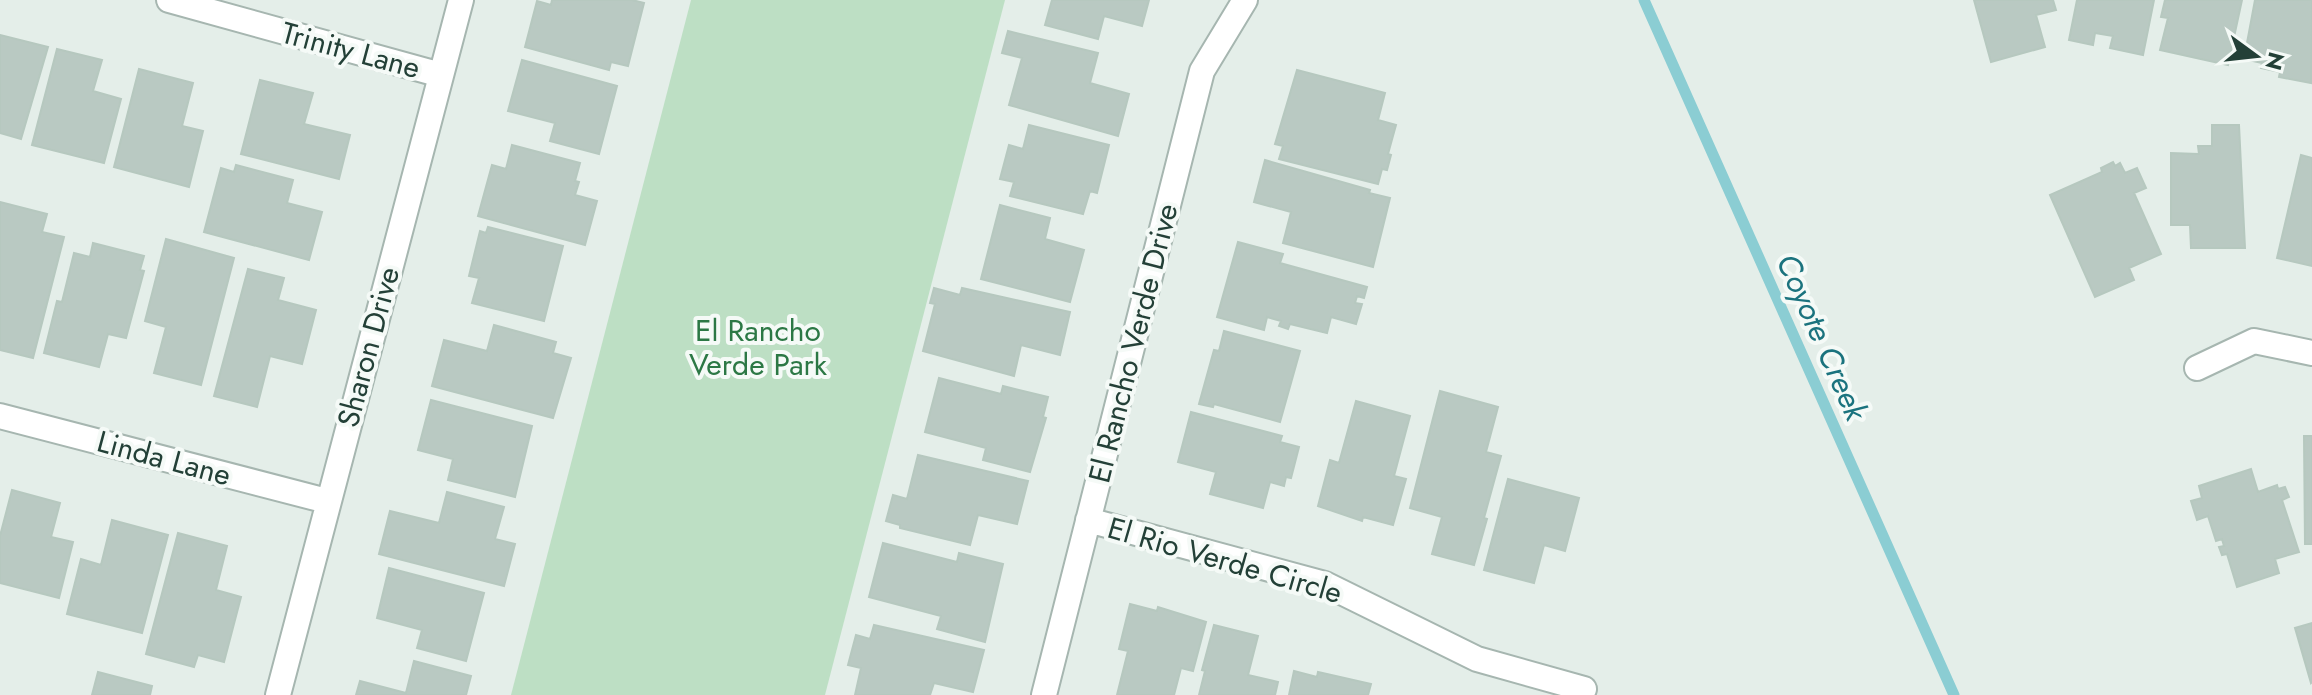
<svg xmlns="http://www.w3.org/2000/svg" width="2312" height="695" font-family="Jost,sans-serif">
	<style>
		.green { fill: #bddfc4 }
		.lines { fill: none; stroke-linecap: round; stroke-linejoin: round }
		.stream { stroke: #8bcdd3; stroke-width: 11 }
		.building { fill: #b9c9c2; stroke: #b6c8bf; stroke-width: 2 }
		.minor-casing { stroke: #a6b6b0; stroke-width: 28 }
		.minor { stroke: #fff; stroke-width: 24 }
		.labels { text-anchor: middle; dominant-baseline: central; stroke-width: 8; stroke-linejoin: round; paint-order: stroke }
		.street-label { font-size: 30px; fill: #234037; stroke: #f5faf7 }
		.park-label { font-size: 30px; fill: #2c7845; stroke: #f5faf7 }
		.water-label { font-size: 32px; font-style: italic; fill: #1b737e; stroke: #f5faf7 }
	</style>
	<rect width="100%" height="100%" fill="#e4eee9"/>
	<path class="green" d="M691 0H1005L825 695H511Z"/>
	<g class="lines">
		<path class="stream" d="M1644 0 1954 695"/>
	</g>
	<path class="building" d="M552 0H632L644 3 628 66 611 62 609 70 525 47 537 1 551 5Z
		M1052 0H1149L1142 26 1104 16 1098 39 1045 25Z
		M1974 0H2053L2056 10 2036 15 2045 47 1991 62Z
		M2077 0H2154L2143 55 2110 48 2113 36 2095 33 2093 45 2069 40Z
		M2165 0H2242L2228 65 2160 50 2168 18 2161 17Z
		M2255 0H2312L2311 83 2279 77 2280 72 2261 68 2262 63 2244 59Z
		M1008 31 1098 53 1090 83 1129 94 1118 136 1009 105 1022 58 1002 53Z
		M0 35 48 47 21 139 0 133Z
		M57 49 102 60 93 91 121 99 104 163 32 145Z
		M522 60 617 86 599 154 550 141 555 123 508 111Z
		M139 69 193 83 182 126 203 131 189 187 114 167Z
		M1297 70 1385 93 1378 120 1396 125 1388 154 1391 155 1387 170 1382 169 1378 184 1279 159 1283 146 1275 144Z
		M260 80 313 93 304 124 350 135 339 179 241 154Z
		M1029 125 1109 145 1097 193 1090 191 1083 214 1010 196 1014 182 1000 179 1009 145 1023 149Z
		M2212 125H2239L2245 248H2191L2190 225H2171V153L2199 154 2198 146H2212Z
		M512 145 580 163 575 181 579 182 575 195 597 201 585 245 478 216 492 165 506 169Z
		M2301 155 2312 158V266L2277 258Z
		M1265 160 1370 190 1369 193 1390 198 1373 267 1283 243 1291 212 1254 202Z
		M2113 162 2115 166 2120 163 2125 173 2137 168 2146 188 2134 193 2161 254 2129 268 2134 280 2095 297 2050 195 2102 172 2101 168Z
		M236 165 293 180 287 203 322 212 309 260 204 232 221 168 234 172Z
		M0 202 47 214 42 232 64 237 33 358 0 350Z
		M1000 205 1050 218 1045 239 1084 250 1070 302 981 279Z
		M488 227 563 246 544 321 472 303 479 278 469 276 480 231 486 233Z
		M166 239 234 258 201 385 154 373 166 327 145 321Z
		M1238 242 1283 254 1280 263 1367 287 1364 298 1357 296 1355 303 1362 304 1356 324 1331 317 1327 333 1290 324 1288 329 1279 326 1281 321 1267 317 1264 330 1217 317Z
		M93 243 144 256 140 270 144 271 126 338 108 334 99 367 44 353 57 301 62 302 74 253 90 257Z
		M248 269 284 278 278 300 316 310 302 364 270 356 257 407 214 396Z
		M934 288 960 295 962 288 1070 312 1060 355 1021 345 1014 376 923 351 935 304 930 303Z
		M494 325 556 342 553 353 571 358 553 418 432 386 444 340 487 351Z
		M1224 331 1300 351 1280 422 1214 404 1213 407 1199 404 1214 350 1219 351Z
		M939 378 1001 394 1003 386 1048 397 1043 417 1046 418 1030 472 983 460 986 448 925 432Z
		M1440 391 1498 407 1486 452 1501 456 1484 518 1487 519 1474 565 1432 554 1442 517 1410 508Z
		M431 400 532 426 515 497 448 480 453 459 418 450Z
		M1356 401 1410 416 1394 476 1406 479 1393 525 1363 517 1362 521 1318 506 1330 460 1339 463Z
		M1191 412 1282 436 1280 442 1299 447 1291 478 1286 477 1284 486 1270 482 1263 508 1210 494 1216 472 1178 462Z
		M2304 436H2312V544H2305Z
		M918 455 1028 481 1017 524 978 515 970 545 900 528V525L886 521 893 495 907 499Z
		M2251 469 2258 492 2277 485 2278 489 2285 487 2289 497 2282 500 2299 552 2275 559 2279 573 2237 587 2227 554 2222 555 2219 547 2224 546 2222 539 2216 541 2208 516 2197 520 2191 501 2202 498 2199 486Z
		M1508 479 1579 498 1565 551 1544 545 1534 583 1484 570Z
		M12 490 60 503 51 537 73 542 59 598 0 583V536Z
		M447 492 504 507 495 539 515 544 504 586 379 554 390 511 439 523Z
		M112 520 168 535 142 633 67 614 81 559 101 565Z
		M178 533 227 546 216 590 241 597 224 662 198 655 194 667 146 654Z
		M883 543 957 562 959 553 1003 564 985 642 937 629 941 616 869 597Z
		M389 568 484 593 466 661 417 648 422 630 377 618Z
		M1130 604 1157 611 1158 607 1206 622 1193 671 1181 668 1174 695H1117L1128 651 1119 649Z
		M2312 623V682L2311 683 2295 628Z
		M874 625 984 650 973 692 934 683 930 695H855L861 668 848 665 856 635 870 639Z
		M1214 625 1258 636 1248 675 1278 682 1275 695H1199L1205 671 1202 670Z
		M414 661 471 676 466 695H356L360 681 406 693Z
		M1294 671 1317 677 1318 672 1371 684 1368 695H1289Z
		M98 672 152 686 150 695H92Z"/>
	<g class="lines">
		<defs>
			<path id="minor" d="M169 0 441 75
				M2197 368 2254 341 2312 353
				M0 416 327 501
				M1088 520 1325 584 1477 659 1584 689
				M278 695 461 0
				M1044 695 1202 71 1245 0"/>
		</defs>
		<use href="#minor" class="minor-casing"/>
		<use href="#minor" class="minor"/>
	</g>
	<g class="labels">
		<g class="street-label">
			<text transform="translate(351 50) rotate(15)">Trinity Lane</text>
			<text transform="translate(1133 343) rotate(-76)">El Rancho Verde Drive</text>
			<text transform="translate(368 347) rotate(-75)">Sharon Drive</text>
			<text transform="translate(164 458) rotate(15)">Linda Lane</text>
			<text transform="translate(1225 560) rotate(16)">El Rio Verde Circle</text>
		</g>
		<g class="park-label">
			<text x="758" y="330">El Rancho<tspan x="758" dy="34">Verde Park</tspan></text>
		</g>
		<g class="water-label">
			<text transform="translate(1822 337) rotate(66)">Coyote Creek</text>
		</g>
	</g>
	<g transform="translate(2256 56) rotate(105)" stroke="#f5faf7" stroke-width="6" paint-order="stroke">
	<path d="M0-6L14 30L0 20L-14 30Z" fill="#234037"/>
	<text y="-12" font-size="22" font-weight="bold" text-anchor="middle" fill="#234037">N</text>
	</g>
</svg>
